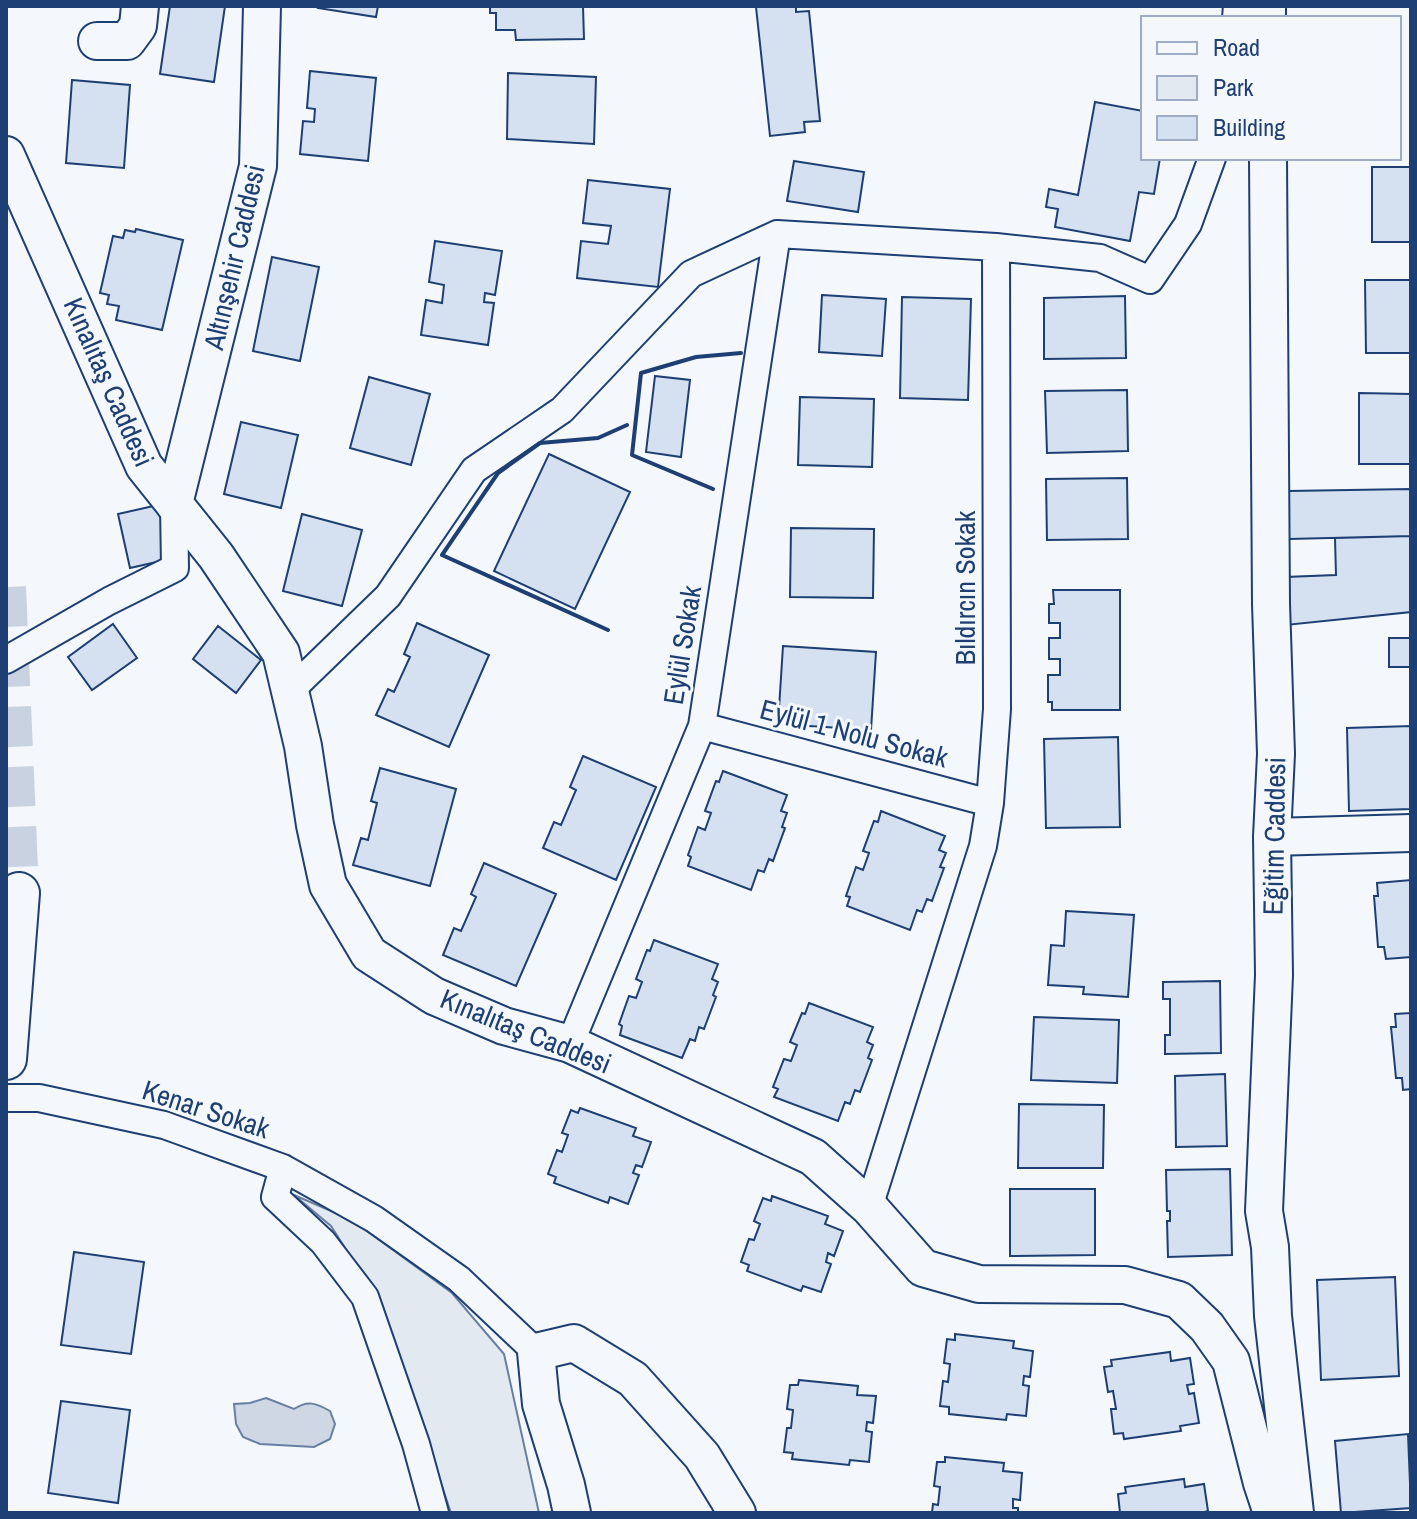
<svg xmlns="http://www.w3.org/2000/svg" width="1417" height="1519" font-family="'Archivo Narrow',sans-serif">
	<style>
		.green { fill: #e3e9f0; stroke: #687fa3; stroke-width: 2 }
		.water { fill: #cfd7e4; stroke: #687fa3; stroke-width: 2 }
		.building { fill: #d5e0f0; stroke: #1d3f73; stroke-width: 2 }
		.lines { fill: none; stroke-linecap: round; stroke-linejoin: round }
		.primary-tunnel { stroke: #c9d2e0; stroke-width: 40; stroke-dasharray: 40 20; stroke-linecap: butt }
		.street-casing { stroke: #1d3f73; stroke-width: 30 }
		.secondary-casing { stroke: #1d3f73; stroke-width: 40 }
		.primary-casing { stroke: #1d3f73; stroke-width: 44 }
		.street { stroke: #f4f7fb; stroke-width: 26 }
		.secondary { stroke: #f4f7fb; stroke-width: 36 }
		.primary { stroke: #f4f7fb; stroke-width: 40 }
		.wall { stroke: #1d3f73; stroke-width: 4 }
		.labels { text-anchor: middle; dominant-baseline: central; stroke-width: 6; stroke-linejoin: round; paint-order: stroke }
		.street-label { font-size: 28px; fill: #1d3f73; stroke: #f4f7fb }
	</style>
	<rect width="100%" height="100%" fill="#f4f7fb"/>
	<path class="green" d="M294 1195 352 1220 452 1293 504 1354 539 1513H451L381 1304 331 1226Z"/>
	<path class="water" d="M266 1398 294 1409C308 1400 316 1403 330 1411L335 1424 330 1439 314 1447 260 1444 243 1437 236 1424 234 1404 250 1403Z"/>
	<path class="building" d="M170 6H225L214 82 160 74Z
		M319 6H378L376 17 318 8Z
		M490 6H583L584 39 516 40 515 30H496V13H490Z
		M796 6V12L809 11 820 121 804 122 805 132 770 136 756 7Z
		M310 71 376 78 368 161 300 154 303 121 314 122 315 109 307 108Z
		M508 73 596 77 594 144 507 139Z
		M72 80 130 85 124 168 66 163Z
		M1095 102 1143 111V158H1160L1154 194 1139 192 1130 241 1055 227 1058 209 1046 207 1049 189 1078 195Z
		M794 161 864 172 858 212 787 201Z
		M1372 167H1411V242H1372Z
		M588 180 670 189 658 287 577 278 581 241 608 244 611 226 583 223Z
		M136 229 183 240 162 330 116 320 119 306 107 304 109 295 100 293 113 236 123 238 125 230 135 232Z
		M435 241 502 251 495 295 485 293 484 302 494 303 488 345 421 335 426 300 442 303 444 285 429 282Z
		M272 257 319 267 300 361 253 351Z
		M1365 280H1411V353H1366Z
		M822 295 886 299 882 356 819 352Z
		M1125 296 1126 358 1044 359V298Z
		M902 297 971 299 968 400 900 398Z
		M655 376 690 380 681 457 646 452Z
		M369 377 430 394 411 465 350 448Z
		M1127 390 1128 451 1047 453 1045 391Z
		M1359 393 1411 394V464H1359Z
		M800 397 874 399 872 467 798 465Z
		M241 422 298 435 281 508 224 494Z
		M549 454 630 492 575 609 494 571Z
		M1127 478 1128 539 1047 540 1046 479Z
		M1411 489V536L1289 539 1288 491Z
		M158 505 170 559 130 568 118 514Z
		M302 514 362 530 342 606 283 591Z
		M791 528 874 529 873 598 790 597Z
		M1411 536V612L1286 625 1285 577 1336 575 1335 538Z
		M1053 590H1120V710H1052V702H1048V675H1060V659H1049V638H1060V623H1049V604H1054Z
		M417 623 489 655 449 747 376 715 388 689 394 692 410 657 404 654Z
		M113 624 137 658 92 690 68 657Z
		M218 626 261 660 236 693 193 659Z
		M1389 638H1411V667H1389Z
		M783 646 876 652 871 730 778 724Z
		M1411 726V809L1349 811 1347 728Z
		M1118 737 1120 827 1046 828 1044 739Z
		M583 756 656 787 616 880 543 848 554 822 561 825 576 790 570 787Z
		M380 768 456 789 430 886 353 865 361 838 368 840 377 803 371 801Z
		M723 771 787 795 781 811 787 813 782 827 785 828 773 861 769 859 764 872 758 870 751 890 688 866 691 857 688 855 698 827 705 830 711 813 705 811 716 781 719 782Z
		M881 811 945 836 939 850 946 853 940 867 944 868 932 901 927 899 922 912 917 910 910 930 847 906 850 897 846 896 856 867 863 870 869 853 863 851 874 821 878 822Z
		M484 863 556 894 516 986 443 955 454 928 461 931 476 897 471 894Z
		M1411 880V957L1386 959 1384 947H1378L1374 896H1378L1377 883Z
		M1066 911 1134 915 1128 997 1083 994 1084 987 1048 985 1051 945 1064 946Z
		M654 940 718 964 712 979 718 982 713 995 716 997 704 1029 699 1027 695 1041 690 1039 682 1058 620 1035 622 1026 619 1024 629 996 636 998 642 982 636 979 647 950 650 951Z
		M1220 981 1221 1053 1165 1054V1035H1170V999H1163V982Z
		M809 1003 873 1027 867 1042 873 1045 868 1058 872 1060 860 1092 855 1090 850 1104 845 1102 838 1121 774 1097 778 1089 773 1087 784 1059 791 1061 797 1045 790 1042 802 1013 805 1014Z
		M1411 1013V1089L1403 1090 1402 1078H1396L1391 1027H1396L1395 1014Z
		M1034 1017 1119 1020 1117 1083 1031 1080Z
		M1225 1074 1227 1146 1176 1147 1175 1076Z
		M1019 1104 1104 1105 1103 1168H1018Z
		M580 1108 636 1128 633 1136 651 1142 642 1167 636 1165 633 1173 639 1175 628 1204 610 1197 608 1203 554 1183 556 1177 548 1174 557 1150 562 1152 568 1135 562 1133 571 1110 578 1113Z
		M1230 1169 1232 1255 1168 1257 1167 1221H1170V1211H1167L1166 1170Z
		M1010 1189H1095V1255L1010 1256Z
		M772 1196 828 1216 825 1224 843 1231 834 1256 828 1253 826 1262 831 1264 821 1292 803 1286 801 1291 747 1271 749 1265 741 1262 749 1239 754 1240 760 1224 754 1221 763 1198 771 1201Z
		M74 1252 144 1262 131 1354 61 1345Z
		M1395 1277 1399 1376 1321 1380 1317 1280Z
		M955 1334 1014 1341 1013 1348 1033 1351 1030 1377 1024 1376 1023 1385 1029 1386 1026 1416 1007 1414 1006 1420 949 1414V1407L940 1406 943 1381 948 1382 950 1364 944 1363 947 1339 955 1340Z
		M1170 1352 1171 1361 1190 1358 1194 1384 1187 1385 1189 1394 1194 1393 1199 1423 1180 1426 1181 1431 1124 1439 1123 1433 1114 1434 1111 1409H1116L1113 1391 1108 1392 1104 1367 1112 1366 1111 1360Z
		M799 1380 858 1386 857 1395 876 1396 873 1423 867 1422 866 1431 872 1432 869 1462 850 1460 849 1465 792 1459 793 1453 784 1452 787 1428H791L793 1410 787 1409 790 1385H798Z
		M61 1401 130 1410 118 1503 48 1493Z
		M1408 1434 1411 1508 1341 1513 1335 1441Z
		M945 1457 1004 1463 1003 1471 1022 1473 1020 1500 1013 1499V1508H1018V1513H932L933 1504 938 1505 940 1487 934 1486 937 1462H945Z
		M1184 1479 1185 1487 1204 1484 1208 1511 1201 1513H1120L1118 1494 1126 1493 1125 1487Z"/>
	<g class="lines">
		<path class="primary-tunnel" d="M6 587 19 893"/>
		<defs>
			<path id="street" d="M1236 18 1237 6
				M6 660 109 601 175 568 174 504
				M290 691 388 596 474 470 562 410 691 274 777 234 996 247
				M702 726 990 803
				M570 1044 702 726 777 234
				M6 1098H39L164 1125 283 1168 374 1219 459 1279 536 1352
				M283 1168 275 1197 323 1242 365 1297 416 1444 435 1513
				M869 1207 983 846 990 803 997 709 996 247 1100 258 1150 280 1188 224 1212 158"/>
			<path id="secondary" d="M1267 6V18
				M97 41H127L138 26 140 6
				M6 155 144 466 216 556 281 653 303 746 315 825 328 885 369 954 434 996 504 1026 570 1044 813 1157 869 1207 923 1268 979 1284 1125 1285 1179 1300 1207 1327 1231 1361 1262 1483 1272 1513
				M1268 158 1271 604 1276 754 1272 837 1274 975 1264 1211 1270 1247 1273 1316 1295 1513
				M174 504 258 166 262 6
				M1272 837 1411 833
				M572 1513 566 1485 541 1404 536 1352 574 1343 633 1379 702 1456 737 1513"/>
			<path id="primary" d="M6 1059 19 893"/>
		</defs>
		<use href="#street" class="street-casing"/>
		<use href="#secondary" class="secondary-casing"/>
		<use href="#primary" class="primary-casing"/>
		<use href="#street" class="street"/>
		<use href="#secondary" class="secondary"/>
		<use href="#primary" class="primary"/>
		<path class="wall" d="M713 489 632 455 641 373 696 357 741 353
			M608 630 442 555 498 473 540 443 598 438 627 425"/>
	</g>
	<g class="labels">
		<g class="street-label">
			<text transform="translate(234 257) rotate(-77)">Altınşehir Caddesi</text>
			<text transform="translate(109 382) rotate(66)">Kınalıtaş Caddesi</text>
			<text transform="translate(965 588) rotate(-90)">Bıldırcın Sokak</text>
			<text transform="translate(682 645) rotate(-81)">Eylül Sokak</text>
			<text transform="translate(854 733) rotate(15)">Eylül 1 Nolu Sokak</text>
			<text transform="translate(1274 836) rotate(-89)">Eğitim Caddesi</text>
			<text transform="translate(526 1031) rotate(22)">Kınalıtaş Caddesi</text>
			<text transform="translate(206 1109) rotate(18)">Kenar Sokak</text>
		</g>
	</g>
	<rect width="1417" height="1519" fill="none" stroke="#1d3f73" stroke-width="16"/>
	<rect x="1141" y="16" width="260" height="144" fill="#f4f7fb" stroke="#9eadc5" stroke-width="2"/>
	<rect x="1157" y="42" width="40" height="12" fill="#f4f7fb" stroke="#9eadc5" stroke-width="2"/>
	<text x="1213" y="56" font-size="24" fill="#1d3f73">Road</text>
	<rect x="1157" y="76" width="40" height="24" fill="#e3e9f0" stroke="#9eadc5" stroke-width="2"/>
	<text x="1213" y="96" font-size="24" fill="#1d3f73">Park</text>
	<rect x="1157" y="116" width="40" height="24" fill="#d5e0f0" stroke="#9eadc5" stroke-width="2"/>
	<text x="1213" y="136" font-size="24" fill="#1d3f73">Building</text>
</svg>
